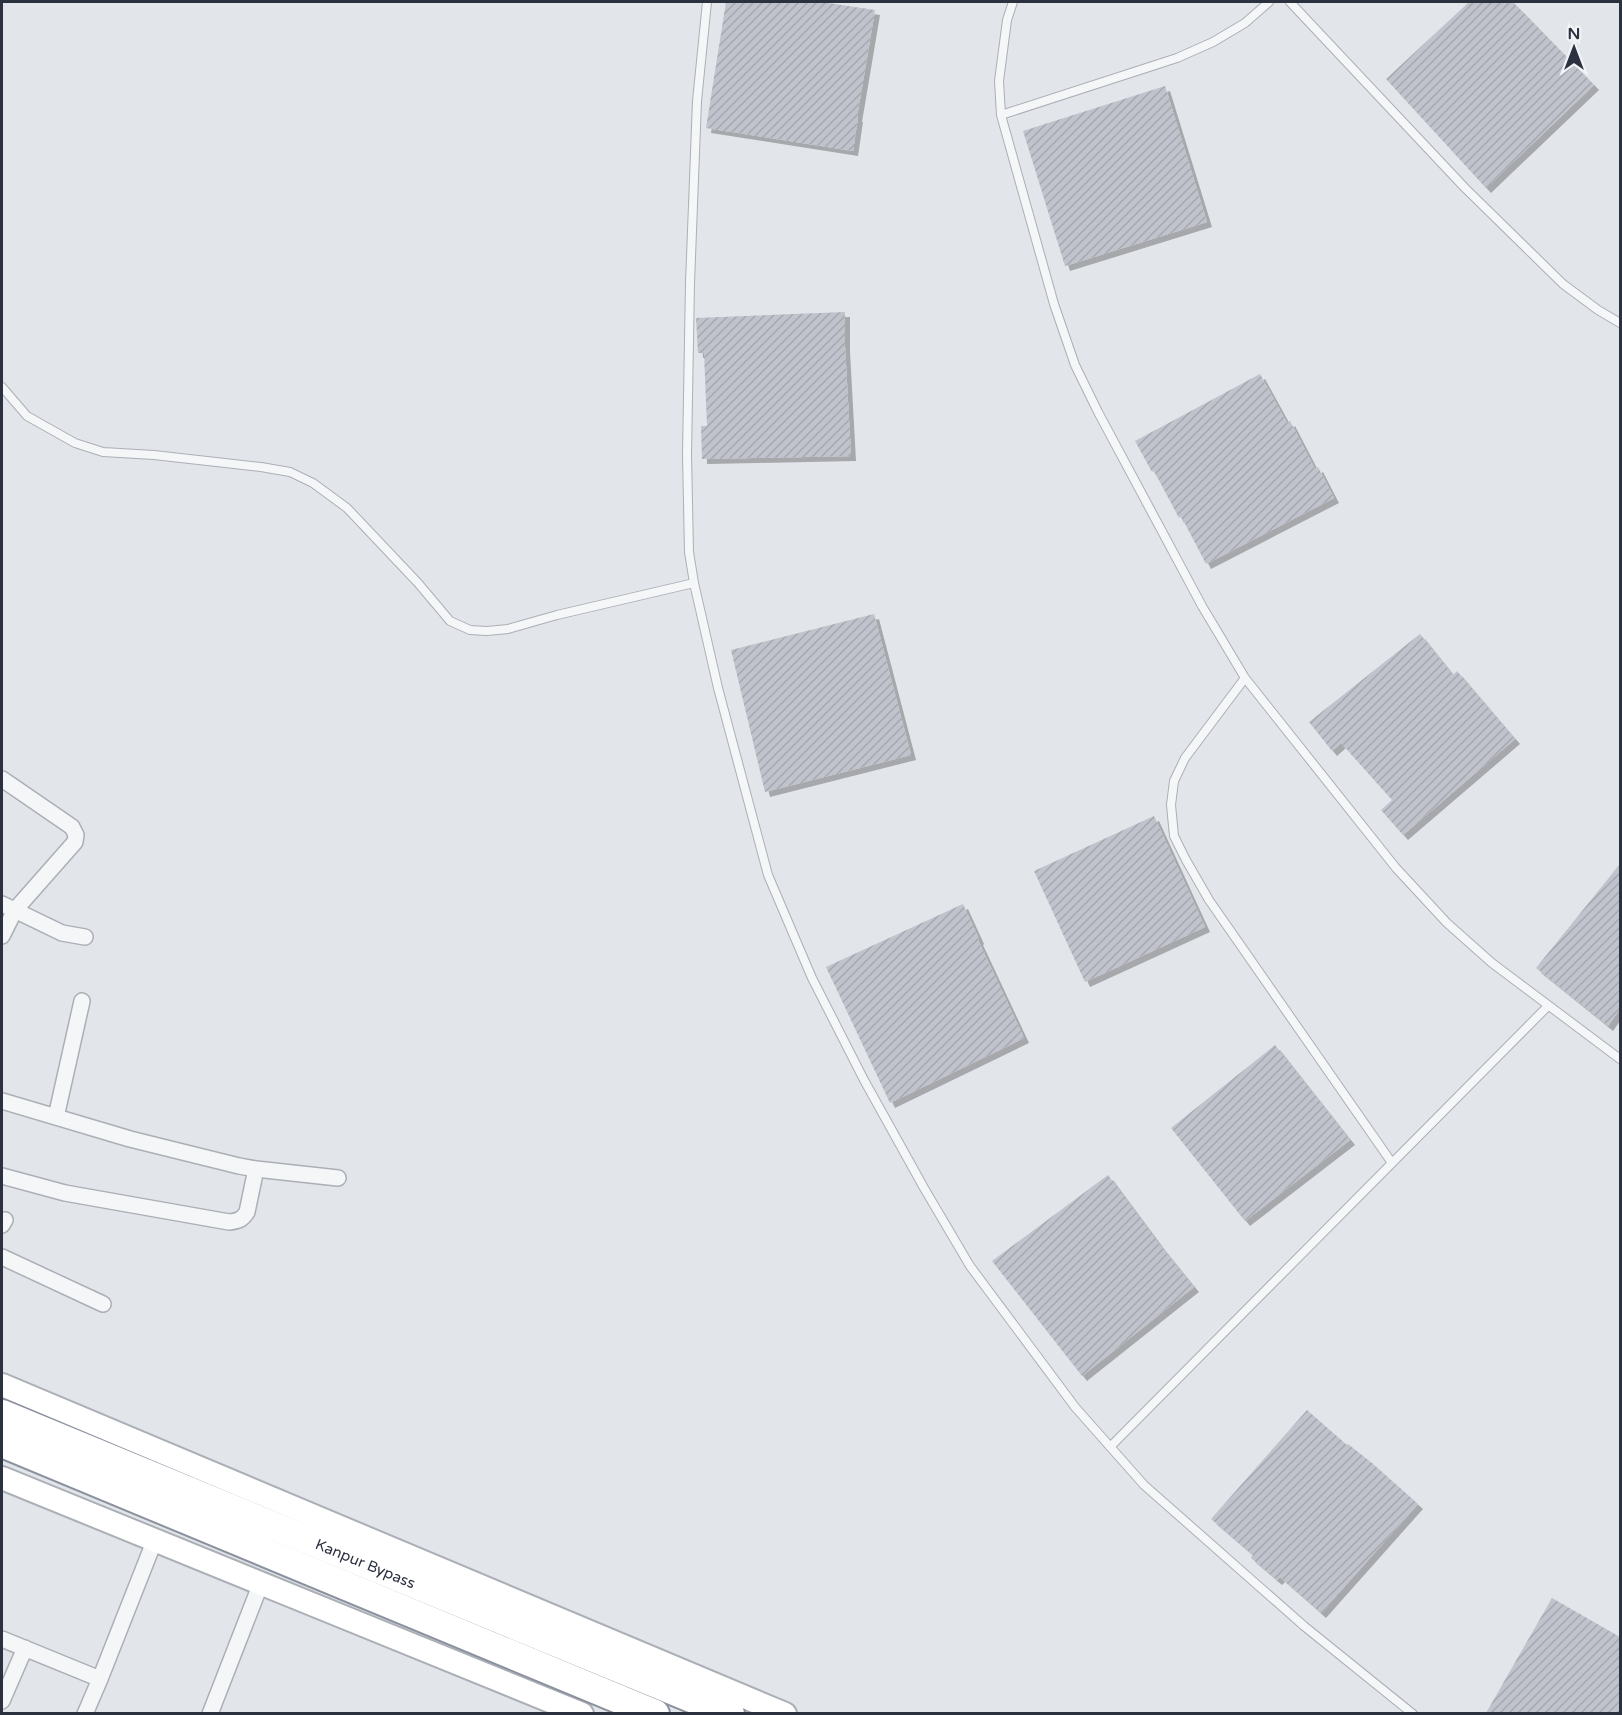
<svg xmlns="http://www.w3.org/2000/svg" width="1622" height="1715" font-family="'Varela Round',sans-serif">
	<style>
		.building { fill: url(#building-hatch); filter: url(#shadow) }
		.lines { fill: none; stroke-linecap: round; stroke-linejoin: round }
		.lane-casing { stroke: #abafb6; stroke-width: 10 }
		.street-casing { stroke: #abafb6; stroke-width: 18 }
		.secondary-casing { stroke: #abafb6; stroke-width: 26 }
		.highway-casing { stroke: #8b919f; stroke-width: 32 }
		.lane { stroke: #f5f6f8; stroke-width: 8 }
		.street { stroke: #f5f6f8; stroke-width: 15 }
		.secondary { stroke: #fff; stroke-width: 22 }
		.highway { stroke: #fff; stroke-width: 28 }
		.labels { text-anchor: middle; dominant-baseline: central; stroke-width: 5; stroke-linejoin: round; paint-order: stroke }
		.street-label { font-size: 15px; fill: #2c3140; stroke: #f2f4f7 }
	</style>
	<defs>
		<pattern id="building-hatch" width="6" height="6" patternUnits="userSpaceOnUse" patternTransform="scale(1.5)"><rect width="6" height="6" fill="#c0c3cc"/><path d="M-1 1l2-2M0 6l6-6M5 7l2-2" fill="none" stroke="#a5a8b0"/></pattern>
		<filter id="shadow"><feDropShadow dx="5" dy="5" stdDeviation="0" flood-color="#0004"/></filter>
	</defs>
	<rect width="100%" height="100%" fill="#e2e5e9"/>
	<path class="building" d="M726 2H821L875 10 857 117H858L853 151 706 128Z
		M1469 2H1513L1594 85 1486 188 1386 79Z
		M1165 86 1207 222 1065 266 1023 131Z
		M845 312V347L851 456 702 459 701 426H707L704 353H698L696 318Z
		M1260 374 1287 423 1290 421 1315 469 1318 467 1334 498 1206 564 1181 516 1179 518 1154 471 1152 472 1135 441Z
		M874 614 911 755 765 792 731 650Z
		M1420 634 1453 675 1457 671 1515 739 1403 835 1381 810 1392 800 1341 743 1332 751 1309 722Z
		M1154 816 1205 927 1085 982 1034 871Z
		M1620 864V1009L1608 1026 1536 968Z
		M963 904 979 939 978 940 1024 1038 890 1103 826 967Z
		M1275 1045 1350 1140 1245 1221 1171 1128Z
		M1108 1175 1160 1245 1194 1287 1082 1376 992 1261Z
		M1307 1410 1347 1445 1348 1444 1372 1463 1418 1504 1321 1613 1280 1577 1277 1580 1251 1558 1253 1555 1211 1519Z
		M1552 1598 1620 1637V1713H1486Z"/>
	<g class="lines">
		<defs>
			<path id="lane" d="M707 2 697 101 690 283 687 454 689 552 694 583 718 688 768 875 812 978 864 1080 924 1188 970 1266 1075 1407 1144 1485 1304 1626 1413 1714
				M1013 2 1007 20 999 81 1001 115 1054 304 1075 365 1098 412 1202 606 1245 678 1396 868 1447 923 1492 963 1620 1059
				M1290 2 1465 188 1563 284 1598 310 1620 323
				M1001 115 1177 58 1213 42 1245 23 1269 2
				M2 387 27 416 75 443 103 452 154 455 261 467 290 472 313 483 347 508 418 583 450 621 470 630 487 631 508 629 557 615 694 583
				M1245 678 1185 758 1174 781 1171 805 1174 836 1186 860 1209 900 1392 1163
				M1110 1447 1548 1006"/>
			<path id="street" d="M2 779 72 827 76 835 75 842 15 910 2 936
				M2 904 62 933 85 937
				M2 1101 130 1139 239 1166 256 1169 338 1178
				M56 1117 82 1001
				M2 1176 65 1193 229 1222C238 1221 242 1220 247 1212L256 1169
				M2 1225 5 1220
				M2 1257 103 1304
				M2 1639 100 1679
				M2 1701 25 1648
				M85 1714 100 1679 154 1542
				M210 1714 261 1583"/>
			<path id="secondary" d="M2 1385 785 1714
				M2 1478C194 1558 388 1635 582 1714"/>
			<g id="highway">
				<path id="s1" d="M2 1414 730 1714"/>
				<path d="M2 1443 655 1714"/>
			</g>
		</defs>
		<use href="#lane" class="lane-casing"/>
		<use href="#street" class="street-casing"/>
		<use href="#secondary" class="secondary-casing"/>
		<use href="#highway" class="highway-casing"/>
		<use href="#lane" class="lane"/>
		<use href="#street" class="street"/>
		<use href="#secondary" class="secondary"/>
		<use href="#highway" class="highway"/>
	</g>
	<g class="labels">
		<g class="street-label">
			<text stroke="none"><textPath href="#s1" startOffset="393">Kanpur Bypass</textPath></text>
		</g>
	</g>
	<rect width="1622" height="1715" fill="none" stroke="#2c3140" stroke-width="6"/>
	<g transform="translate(1574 48)" stroke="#f2f4f7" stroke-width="4.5" paint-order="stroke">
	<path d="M0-4.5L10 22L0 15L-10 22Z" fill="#2c3140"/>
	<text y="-9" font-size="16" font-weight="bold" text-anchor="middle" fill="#2c3140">N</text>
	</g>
</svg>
